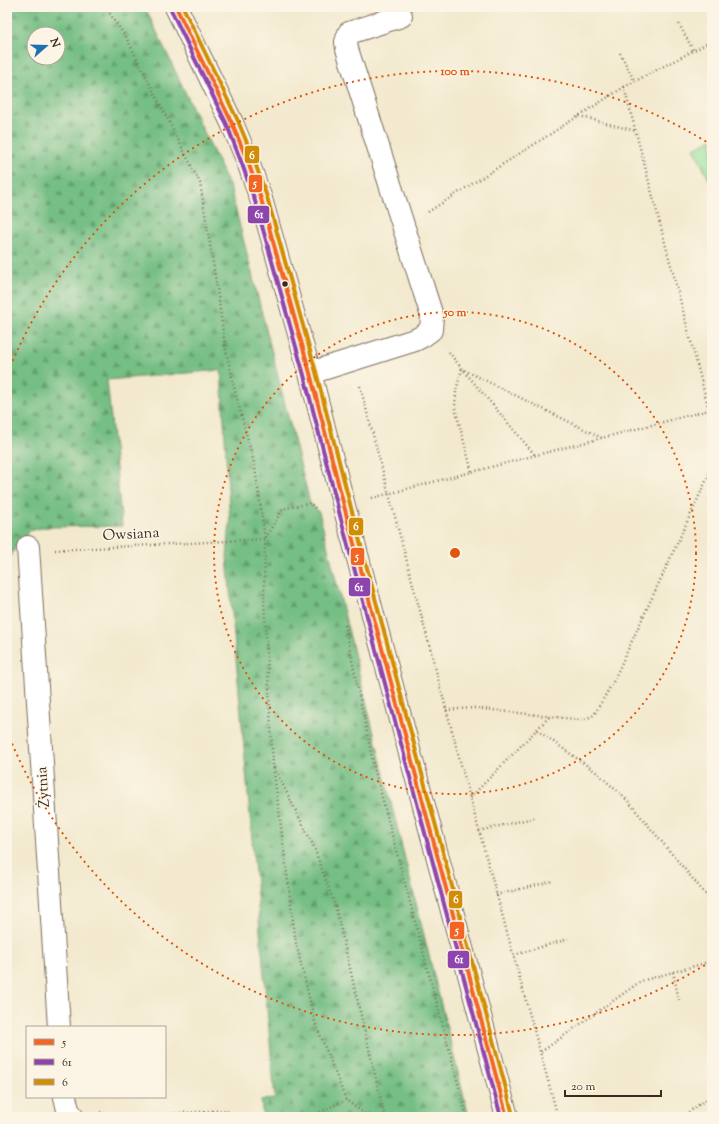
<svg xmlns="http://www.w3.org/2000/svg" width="719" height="1124" font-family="'Sorts Mill Goudy',serif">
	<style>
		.forest { fill: url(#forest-firs); stroke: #587451; fill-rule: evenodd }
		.park { fill: url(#park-tufts); stroke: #66845d }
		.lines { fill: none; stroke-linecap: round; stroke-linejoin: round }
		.minor-casing { stroke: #7b6d5c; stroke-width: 24 }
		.path { stroke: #7b6d5c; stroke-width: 2.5; stroke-dasharray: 1 3; stroke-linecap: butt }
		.minor { stroke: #fff; stroke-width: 22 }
		.bus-1-casing { stroke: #fcf5e5; stroke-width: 7 }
		.bus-2-casing { stroke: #fcf5e5; stroke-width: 7 }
		.bus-3-casing { stroke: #fcf5e5; stroke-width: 7 }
		.bus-1 { stroke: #f26522; stroke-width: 4 }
		.bus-2 { stroke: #8e44ad; stroke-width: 4 }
		.bus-3 { stroke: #d18d06; stroke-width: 4 }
		.ring { fill: none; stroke: #df570d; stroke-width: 2; stroke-dasharray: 2 4 }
		.bus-dot { fill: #3b2a1e; stroke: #fcf5e5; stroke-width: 1.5 }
		.labels { text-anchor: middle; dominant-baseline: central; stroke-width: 3; stroke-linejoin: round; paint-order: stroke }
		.street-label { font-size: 15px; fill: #3b2a1e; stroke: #fcf5e5 }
		.centre { fill: #df570d; stroke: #fcf5e5; stroke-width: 2 }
		.ring-label { font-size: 12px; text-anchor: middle; font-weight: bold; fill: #df570d; stroke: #fcf5e5; stroke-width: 3; stroke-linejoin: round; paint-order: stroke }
		.line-badge { stroke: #fcf5e5; stroke-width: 1.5 }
		.badge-label { font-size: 11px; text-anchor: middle; font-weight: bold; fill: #fff }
	</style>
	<defs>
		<pattern id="forest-firs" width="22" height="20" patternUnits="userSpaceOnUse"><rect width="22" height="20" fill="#74be84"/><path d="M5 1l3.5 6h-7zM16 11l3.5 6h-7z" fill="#609b6b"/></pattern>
		<pattern id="park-tufts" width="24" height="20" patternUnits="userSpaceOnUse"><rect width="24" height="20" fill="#91df9c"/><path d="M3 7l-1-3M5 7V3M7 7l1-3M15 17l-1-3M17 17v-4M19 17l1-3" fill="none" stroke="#7ec086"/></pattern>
	</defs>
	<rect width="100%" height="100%" fill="#fcf5e5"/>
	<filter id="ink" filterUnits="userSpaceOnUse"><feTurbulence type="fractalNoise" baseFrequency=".025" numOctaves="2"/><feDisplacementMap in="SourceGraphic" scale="8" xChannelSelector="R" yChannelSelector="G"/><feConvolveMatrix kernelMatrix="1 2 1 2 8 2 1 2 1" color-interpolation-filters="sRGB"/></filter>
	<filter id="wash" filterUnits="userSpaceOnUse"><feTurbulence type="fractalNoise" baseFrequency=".012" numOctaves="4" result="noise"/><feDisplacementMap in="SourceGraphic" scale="16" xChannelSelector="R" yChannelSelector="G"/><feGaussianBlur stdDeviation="0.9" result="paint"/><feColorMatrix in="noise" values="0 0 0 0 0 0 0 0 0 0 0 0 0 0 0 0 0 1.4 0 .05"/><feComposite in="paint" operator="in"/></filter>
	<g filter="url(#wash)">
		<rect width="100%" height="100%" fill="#f2e9ce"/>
		<path class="forest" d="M7 7H145L230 187 310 503 319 512 469 1117H263L261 1100 275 1099 227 556 230 523 221 370 107 380 122 526 46 527 29 531 21 542 16 546 7 563ZM34 34H58V58H34Z"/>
		<path class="park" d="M712 139V186L694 148Z"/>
	</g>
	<g filter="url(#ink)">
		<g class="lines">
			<defs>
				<path id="minor" d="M176 7 232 123 248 162 261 199 310 373 344 506 507 1117
					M310 373 415 340 423 336 431 330 432 316 347 49 346 42 349 33 401 16
					M28 547 59 1027
					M65 1097 68 1110 73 1117"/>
			</defs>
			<use href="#minor" class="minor-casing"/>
			<path class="path" d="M105 7 126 37 200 183 217 288 225 346 235 391 255 467 265 539 264 600 273 765 296 943 315 1022 346 1100 369 1117
				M679 24 693 50
				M620 53 634 80
				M624 87 712 41
				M579 116 636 131
				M428 212 624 87 709 410
				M449 352 462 369 602 438
				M462 369 456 391 455 408 472 472
				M464 371 535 455
				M360 386 470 798 558 1117
				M372 498 709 410 712 420
				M265 538 283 509 310 503 315 508
				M55 550 265 539
				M345 625 373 763 467 1117
				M446 710 474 708 583 720 594 715 613 682 712 468
				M537 730 596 772 627 800 712 902
				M274 767 313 845 335 905 385 1117
				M470 798 549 717
				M479 831 537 817
				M496 895 553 881
				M514 955 568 939
				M673 972 679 1000
				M541 1052 641 981 712 961
				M100 1112 110 1117
				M136 1116 227 1110 229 1117
				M130 1117H136
				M309 1117 346 1100
				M682 1117 712 1095"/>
			<use href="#minor" class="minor"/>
			<defs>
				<path id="bus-1" d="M176 7 232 123 248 162 261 199 310 373 344 506 507 1117"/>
				<path id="bus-2" d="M171 10 227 125 242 164 255 201 304 375 338 508 501 1117"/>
				<path id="bus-3" d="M183 7 238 121 254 160 267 197 316 372 350 504 513 1115"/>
			</defs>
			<use href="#bus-1" class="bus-1-casing"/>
			<use href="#bus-2" class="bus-2-casing"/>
			<use href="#bus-3" class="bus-3-casing"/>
			<use href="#bus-1" class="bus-1"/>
			<use href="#bus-2" class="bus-2"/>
			<use href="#bus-3" class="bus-3"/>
		</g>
	</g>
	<g class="ring">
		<circle cx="455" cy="553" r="241"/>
		<path d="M710 962A482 482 0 0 1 8 734M8 372A482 482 0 0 1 710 144"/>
	</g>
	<circle class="bus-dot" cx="285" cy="284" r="3.5"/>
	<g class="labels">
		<g class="street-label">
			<text transform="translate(131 535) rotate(-3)">Owsiana</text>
			<text transform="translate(44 787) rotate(-94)">Żytnia</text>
		</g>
	</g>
	<circle cx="455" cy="553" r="6" class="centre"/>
	<g class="ring-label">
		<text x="455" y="75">100 m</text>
		<text x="455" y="316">50 m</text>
	</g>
	<g class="line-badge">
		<rect x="244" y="145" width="16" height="19" rx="4" fill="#d18d06"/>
		<rect x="248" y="174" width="15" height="19" rx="4" fill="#f26522"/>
		<rect x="247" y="205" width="23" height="19" rx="4" fill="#8e44ad"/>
		<rect x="348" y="517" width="16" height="19" rx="4" fill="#d18d06"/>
		<rect x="350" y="547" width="15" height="19" rx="4" fill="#f26522"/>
		<rect x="348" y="577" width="23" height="20" rx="4" fill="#8e44ad"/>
		<rect x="448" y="890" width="15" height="19" rx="4" fill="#d18d06"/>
		<rect x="449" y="921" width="16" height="19" rx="4" fill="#f26522"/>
		<rect x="447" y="950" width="23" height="19" rx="4" fill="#8e44ad"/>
	</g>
	<g class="badge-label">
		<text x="252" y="159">6</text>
		<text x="255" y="187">5</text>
		<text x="259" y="218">61</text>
		<text x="356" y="530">6</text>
		<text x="357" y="560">5</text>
		<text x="359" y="591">61</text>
		<text x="456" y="903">6</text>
		<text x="457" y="934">5</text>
		<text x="459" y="963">61</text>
	</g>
	<rect width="719" height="1124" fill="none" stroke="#fcf5e5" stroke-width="24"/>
	<rect x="26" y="1026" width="140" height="72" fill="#fcf5e5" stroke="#afa495"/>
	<rect x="34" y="1039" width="20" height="6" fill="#f26522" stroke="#afa495"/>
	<text x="62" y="1046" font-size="12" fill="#3b2a1e">5</text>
	<rect x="34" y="1059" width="20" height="6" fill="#8e44ad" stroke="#afa495"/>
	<text x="62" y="1066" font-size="12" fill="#3b2a1e">61</text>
	<rect x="34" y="1079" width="20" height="6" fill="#d18d06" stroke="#afa495"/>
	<text x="62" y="1086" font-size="12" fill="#3b2a1e">6</text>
	<g transform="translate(46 46) rotate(70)"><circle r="19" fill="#fcf5e5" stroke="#afa495"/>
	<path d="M0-3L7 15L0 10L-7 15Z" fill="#1f6fb2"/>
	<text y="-6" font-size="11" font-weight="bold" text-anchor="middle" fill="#3b2a1e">N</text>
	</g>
	<path d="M565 1090v6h96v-6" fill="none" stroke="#3b2a1e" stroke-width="2"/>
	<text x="571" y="1090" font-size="12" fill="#3b2a1e" stroke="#fcf5e5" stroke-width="3" paint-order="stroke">20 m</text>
</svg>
